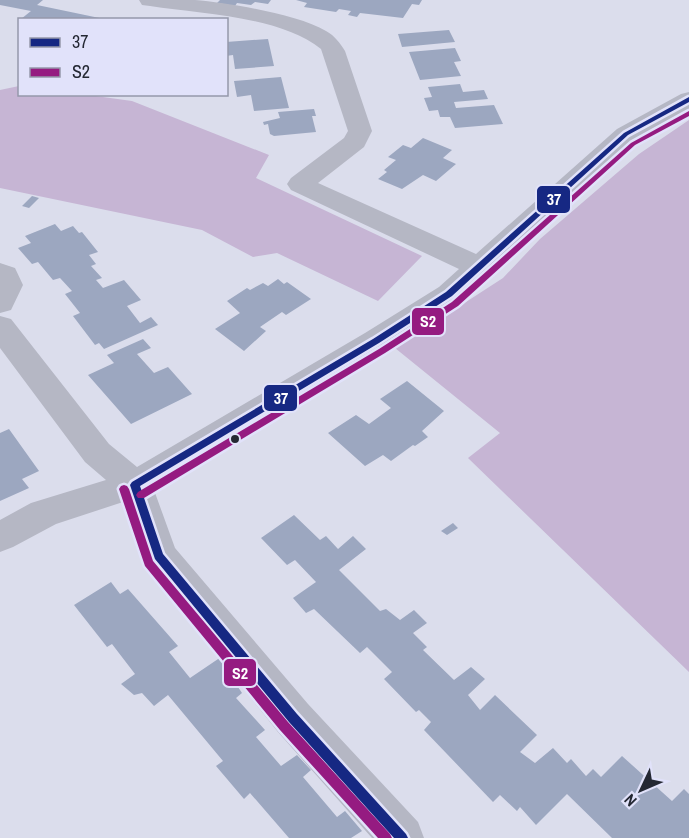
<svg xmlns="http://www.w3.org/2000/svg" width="689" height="838" font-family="'Archivo Narrow',sans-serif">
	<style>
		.green { fill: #c6b5d4 }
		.building { fill: #9ca7c0 }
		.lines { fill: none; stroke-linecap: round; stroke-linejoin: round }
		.minor { fill: #b5b7c4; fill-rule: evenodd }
		.bus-1-casing { stroke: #e1e2fa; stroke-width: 5 }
		.bus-2-casing { stroke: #e1e2fa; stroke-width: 5 }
		.bus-1 { fill: #162883; fill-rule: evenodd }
		.bus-2 { fill: #951b81; fill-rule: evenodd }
		.bus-dot { fill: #242833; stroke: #e1e2fa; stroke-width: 2 }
		.line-badge { stroke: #e1e2fa; stroke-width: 2 }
		.badge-label { font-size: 16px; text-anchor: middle; font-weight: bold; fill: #fff }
	</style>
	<rect width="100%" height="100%" fill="#dbddec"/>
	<path class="green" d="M19 86 20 94H81L132 101 269 155 256 178 422 256 378 301 277 253 253 257 202 230 0 188V90Z
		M689 120V672L468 458 500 433 395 348 503 278 540 239 639 154Z"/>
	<path class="building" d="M0 0H43L37 5 109 20H26L21 19 31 11 0 5Z
		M220 0H271L268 4 255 2 251 5 237 3 235 6 217 3Z
		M296 0H422L419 5 412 4 403 18 360 13 357 17 348 15 351 11 339 9 336 12 304 7 307 3Z
		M449 30 455 42 402 47 398 34Z
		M268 39 274 66 235 69 233 55 226 56V42Z
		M455 48 461 61 454 62 461 76 420 80 409 52Z
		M281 77 289 108 254 111 251 95 237 97 234 81Z
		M460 84 463 92 484 90 488 99 454 102 456 108 494 105 503 124 455 128 450 117H440L438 110 429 111 424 98 432 97 428 87Z
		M314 109 316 116H312L316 132 274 136 270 134 268 124 264 125 263 122 280 118 278 112Z
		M423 138 452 150 443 158 456 164 436 181 423 175 402 189 378 179 387 172 384 170 396 160 388 157 403 145 411 148Z
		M32 196 39 198 29 208 22 206Z
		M55 224 61 231 73 226 79 233 82 232 98 252 89 255 96 264 91 266 102 278 96 280 103 288 124 280 141 300 127 306 140 323 151 317 158 325 104 349 99 343 95 345 73 316 80 313 65 294 72 291 60 278 53 280 38 262 32 264 18 248 31 243 25 236Z
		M278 279 284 284 287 282 311 299 286 315 282 312 260 327 266 331 244 351 215 329 240 313 227 301 247 288 250 290 263 283 268 286Z
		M143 339 151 348 137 354 154 373 168 367 192 394 131 424 88 375 114 363 107 355Z
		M407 381 444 411 422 431 428 437 415 446 413 445 391 461 383 455 365 466 328 433 356 415 369 424 391 408 380 399Z
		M9 429 39 471 22 479 29 488 0 501V433Z
		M294 515 320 540 326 536 338 549 353 536 366 549 339 570 380 611 386 609 400 620 414 610 427 623 413 633 427 647 423 650 454 680 471 667 485 679 468 695 480 710 495 695 537 735 520 752 535 763 553 748 567 763 571 759 586 776 593 769 601 777 622 756 672 801 684 789 689 794V838H612L567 794 536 825 520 807 517 811 500 795 493 802 424 730 431 722 419 710 416 712 384 679 392 672 367 647 360 653 314 609 306 613 293 598 316 582 295 560 287 565 261 538Z
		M453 523 458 528 447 535 441 531Z
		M111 582 120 594 128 589 178 646 169 652 190 678 221 657 233 671 230 675 242 693 236 698 265 730 256 737 281 766 297 755 311 770 303 777 337 817 345 811 362 831 351 838H289L250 793 244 799 216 766 223 761 168 695 154 706 142 693 134 695 121 684 135 674 112 644 107 647 74 605Z"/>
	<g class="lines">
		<path class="minor" d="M139 0C158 0 177 0 195 0 229 3 297 14 326 31 335 36 340 43 345 51L372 131 364 147 318 183 476 254 617 129 681 94 689 92V109L635 139 459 301 387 349 154 490 175 548 308 704 418 822 424 838H372L278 732 146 567 123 502 56 524 13 547 0 552V520L31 503 106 480 85 462 0 348V316L11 319 109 444 137 467 365 333 439 287 459 269 291 190 287 184 291 178 344 138 348 131 321 49C280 16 201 14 150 6L142 5Z
			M0 263 15 268 23 285 11 310 0 313Z"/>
		<defs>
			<path id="bus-1" d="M689 97V102L628 135 452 296 379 343 140 486 163 554 297 714 406 834 408 838H394L289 722 155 559 130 485 132 482 373 339 446 292 624 133Z"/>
			<path id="bus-2" d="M689 111V116L635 145 458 306 385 353 144 498H138L136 495 138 492 379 349 452 302 631 143Z
				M124 485 127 486 129 489 153 561 288 722 390 834 392 838H378L280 730 145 566 119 489 121 486Z"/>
		</defs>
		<use href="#bus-1" class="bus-1-casing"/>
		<use href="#bus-2" class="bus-2-casing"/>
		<use href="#bus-1" class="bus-1"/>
		<use href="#bus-2" class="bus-2"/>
	</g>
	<circle class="bus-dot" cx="235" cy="439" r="5"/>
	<g class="line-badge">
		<rect x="536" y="185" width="35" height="29" rx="6" fill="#162883"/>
		<rect x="411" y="307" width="34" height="29" rx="6" fill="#951b81"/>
		<rect x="263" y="384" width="35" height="28" rx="6" fill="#162883"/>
		<rect x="223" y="658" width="34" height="29" rx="6" fill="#951b81"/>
	</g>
	<g class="badge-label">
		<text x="554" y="205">37</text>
		<text x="428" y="327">S2</text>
		<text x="281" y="404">37</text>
		<text x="240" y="679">S2</text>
	</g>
	<rect x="18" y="18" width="210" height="78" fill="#e1e2fa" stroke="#9598aa" stroke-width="1.5"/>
	<rect x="30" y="38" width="30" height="9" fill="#162883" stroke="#9598aa" stroke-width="1.5"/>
	<text x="72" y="48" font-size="18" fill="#242833">37</text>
	<rect x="30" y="68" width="30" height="9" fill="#951b81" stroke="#9598aa" stroke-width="1.5"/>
	<text x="72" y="78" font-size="18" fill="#242833">S2</text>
	<g transform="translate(641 790) rotate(226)" stroke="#e1e2fa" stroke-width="4.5" paint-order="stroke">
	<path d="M0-4.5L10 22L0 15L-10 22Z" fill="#242833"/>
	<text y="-9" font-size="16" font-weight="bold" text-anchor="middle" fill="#242833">N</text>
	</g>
</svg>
